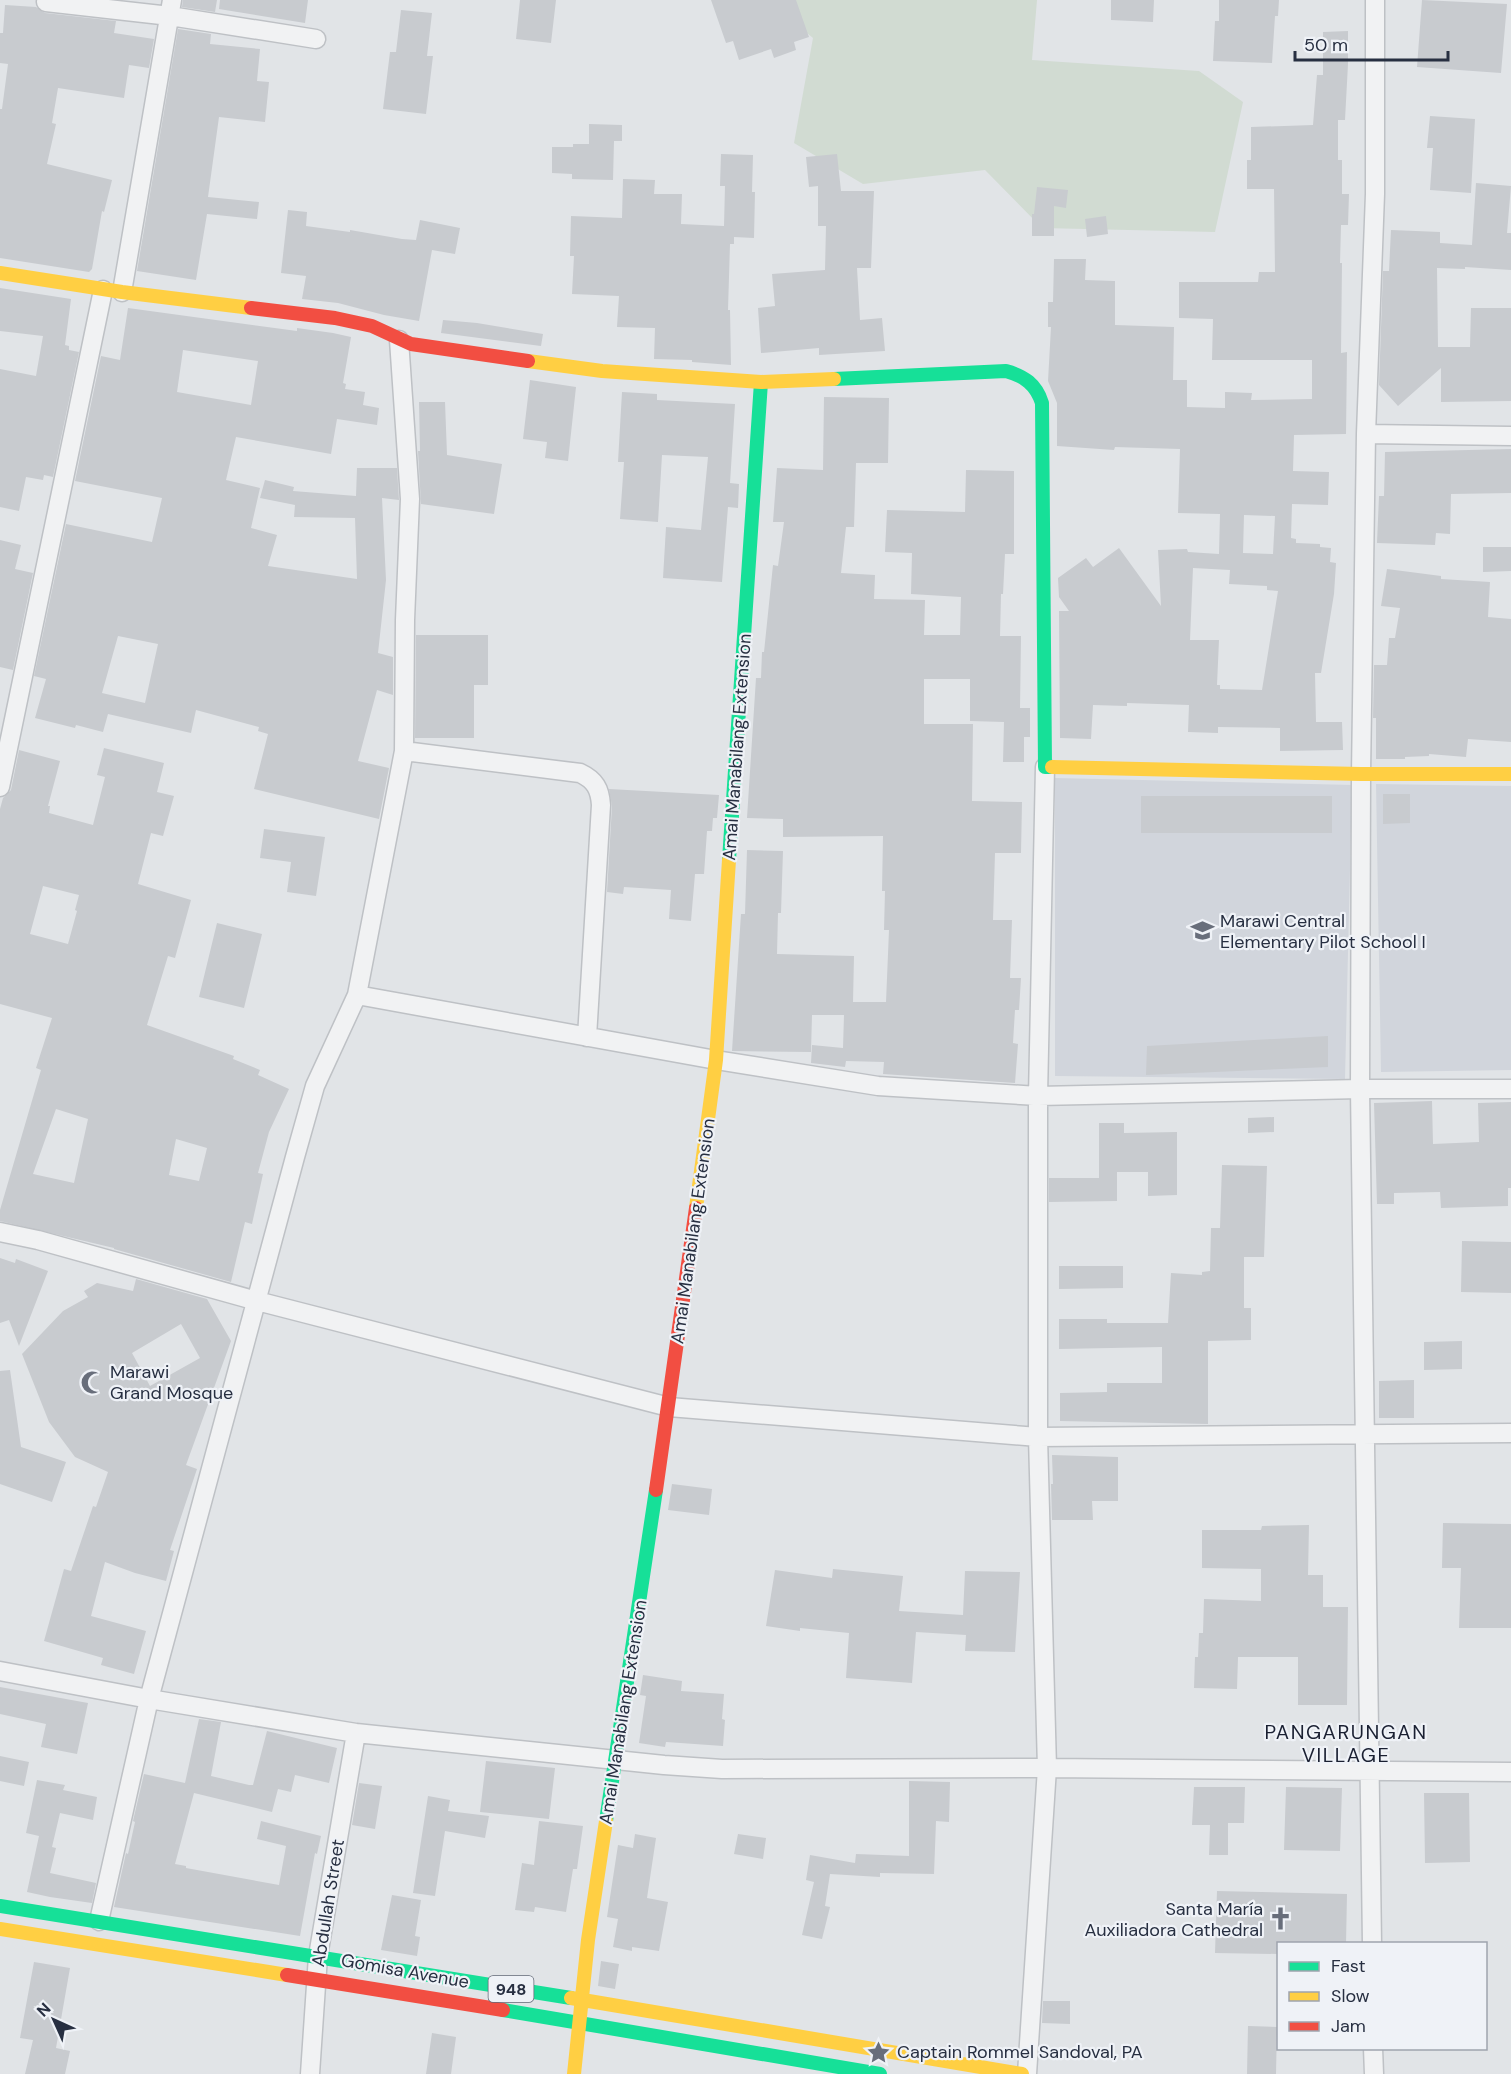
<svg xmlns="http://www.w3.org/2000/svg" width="1511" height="2074" font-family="'DM Sans',sans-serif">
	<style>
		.built { fill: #d1d5dc }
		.green { fill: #d1dbd2 }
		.building { fill: #c8cbcf; fill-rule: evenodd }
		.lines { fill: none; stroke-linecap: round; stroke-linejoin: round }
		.street-casing { stroke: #bec1c5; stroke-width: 21 }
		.street { stroke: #f1f2f3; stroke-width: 18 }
		.fast { stroke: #16e098; stroke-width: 14 }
		.slow { stroke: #ffcf43; stroke-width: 14 }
		.jam { stroke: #f24e42; stroke-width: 14 }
		.labels { text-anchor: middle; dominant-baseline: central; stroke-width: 4.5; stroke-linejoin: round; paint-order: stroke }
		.shield { fill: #eff2f7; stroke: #636a78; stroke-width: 1.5 }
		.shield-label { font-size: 16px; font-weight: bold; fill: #272f41 }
		.street-label { font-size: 18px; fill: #272f41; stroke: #eff2f7 }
		.poi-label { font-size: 18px; fill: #272f41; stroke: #eff2f7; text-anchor: start }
		.neighbourhood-label { font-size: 20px; letter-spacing: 1.5px; fill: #1a2032; stroke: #eff2f7 }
	</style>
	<rect width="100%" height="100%" fill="#e1e4e7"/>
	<path class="built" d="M1055 778 1352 785 1345 1079 1055 1076Z
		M1376 784 1511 786V1070L1381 1072Z"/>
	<path class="green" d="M767 0H1037L1032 60 1199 71 1243 102 1215 232 1042 228 985 170 863 184 794 143 813 38Z"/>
	<path class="building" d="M183 0H217L215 12 182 7Z
		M220 0H308L305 23 219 9Z
		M520 0H556L551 43 516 39Z
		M711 0H796L809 37 794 42 796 50 774 58 771 49 739 60 733 41 726 43Z
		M1111 0H1154L1153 22 1111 20Z
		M1219 0H1279L1278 16H1275L1272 63 1213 61 1215 21H1219Z
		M1422 0 1507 4 1501 73 1417 67Z
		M5 5 36 7 45 13 116 21 114 33 154 39 149 68 129 65 124 98 58 88 52 123 56 124 47 164 112 180 104 212 102 211 92 269 89 272 0 258V109H2L8 64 0 63V33H3Z
		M401 10 432 13 427 56H433L426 114 383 109 390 52H396Z
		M178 29 211 34 210 44 260 49 257 81 269 82 265 122 219 117 208 197 259 202 257 219 207 214 196 280 137 271Z
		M1348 31V64L1345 120H1338V160H1342V194H1349L1348 225H1341L1340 263H1342L1341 353 1347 352 1346 434 1294 435 1293 471 1329 472 1328 505 1292 504 1291 538 1296 539V543L1320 544V547L1331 548 1330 562 1336 563 1334 594 1321 673H1315L1316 722H1342L1343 750 1280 751V728L1218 727V733L1188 732 1189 705 1127 703V706L1093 705 1091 739 1060 738 1059 611H1069L1059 597 1058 578 1086 558 1093 567 1119 548 1161 606 1158 550 1187 549 1188 552 1219 554 1220 514 1178 513 1180 449 1115 447 1114 450 1057 446V403L1048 381 1051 327H1048V302H1053L1054 259H1086L1085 280 1115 281V325L1174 327 1173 380H1187V407L1225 408V392L1252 393 1251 400 1312 399V360H1212L1213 319 1179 318V282H1258L1259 272H1275L1274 189H1247V160H1251V127L1313 125 1317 75H1323V32ZM1244 515 1275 516 1273 554 1243 553ZM1193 568 1230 570 1229 584 1267 586V590L1278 591 1262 690 1220 689V685H1217L1219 640H1190Z
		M1430 116 1475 119 1471 193 1430 190 1433 148H1427Z
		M589 124 622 125V141H614L613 180 572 179V174L552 173V147H573V144H589Z
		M721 154 753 155 752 192H755L754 238 734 237V244H730L728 310H730L731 365 692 362V360L654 359 655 328 617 327 619 296 572 294 574 256H570L571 216 622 218 623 179 655 180 654 194H682L681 224 724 226 725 186H720Z
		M837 154 841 191H874L871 268H857L860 320 882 318 885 351 819 355V348L761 353 758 308 775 306 772 274 825 270 826 226H818V186L809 187 806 157Z
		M1476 183 1511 186 1507 233H1511V270L1465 267V269L1437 268 1438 347H1470L1471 308H1511V401L1441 402V368L1398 406 1379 385 1383 271H1389L1391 230 1440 232V243L1472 245Z
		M1037 187 1068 190 1066 208 1054 206V236H1032V214H1034Z
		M288 210 307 212 306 226 350 232V230L402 239 416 240 420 220 460 228 455 254 432 250 419 321 384 315 338 303 302 299 306 276 281 273Z
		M1106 216 1108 234 1087 237 1085 219Z
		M0 288 71 299 65 345 69 346V350L79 352 53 477 44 475 43 480 26 477 19 511 0 507V369L36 376 43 336 0 331Z
		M128 308 297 331V328L333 333 351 337 343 383 346 384 345 389 365 392 363 405 379 408 377 425 337 419 331 454 236 437 226 480 260 488 251 528 277 535 268 566 357 579 355 518 294 517 295 505 260 498 265 480 294 487 293 491 356 496 357 468H397L399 500 382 498 386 580 378 653 393 657V695L377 690 358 761 389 768 379 819 254 789 268 734 258 731 259 727 196 710 191 733 108 714 103 732 76 725 75 728 35 718 46 679 34 676 66 524 152 542 162 498 75 481 101 356 120 360ZM183 350 258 361 251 405 177 392ZM118 636 158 644 145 703 102 693Z
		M443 320 477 323 543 334 541 346 441 333Z
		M530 380 576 387 568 461 545 458 547 442 523 439Z
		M622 392 657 394V400L735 404 730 483 739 484 738 508 728 507 722 582 663 578 666 527 701 530 708 457 662 455 658 522 620 519 624 462H618Z
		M824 397 889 398 888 463H856L854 527H846L841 573 875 575 874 599 925 600 924 635H960L961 597 911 594 912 553 885 552 887 510 965 512 966 470 1014 471V554H1005L1003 594H1001L1000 636H1021L1020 708H1030V737H1024V762H1003L1004 722 970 721V679H924V724H973L972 801 1022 802 1021 853H995L993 920H1012L1010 978H1021L1019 1010H1015L1013 1043 1018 1044 1015 1083 883 1074 884 1062 846 1061 845 1067 811 1063 812 1045 843 1048 844 1015H812L811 1052 732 1051 741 914H745L747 850 783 851 781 913H778L777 954 854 956 853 1002H886L889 930H884L885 891H882L883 836 783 837V819L747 818 756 678H761L762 652H764L773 565 778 566 784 522H773L777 468 823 470Z
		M419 402H445L447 455 502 464 494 514 421 504 418 451H420Z
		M1511 449V493L1451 494 1450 534 1436 533 1435 545 1377 543 1379 496H1384L1385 452Z
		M0 540 21 545 15 569 33 573 13 670 0 667Z
		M1483 547H1511V571L1483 572Z
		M1387 569 1441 576V579L1490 582 1488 617 1511 619V742L1468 739 1466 757 1429 754V756L1405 757V759H1376V718H1373L1374 665H1387L1389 638H1395L1400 608 1381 606Z
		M416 635H488V685H474V738H415Z
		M104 748 164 763 157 792 174 796 163 836 151 833 138 884 191 900 175 958 168 956 147 1025 234 1056 233 1059 260 1070 258 1075 289 1089 269 1132 258 1173 263 1174 252 1224 245 1222 231 1282 114 1249V1248L0 1221V1210L41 1070 36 1068 52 1018 0 1004V809L3 798 11 790 19 750 60 761 48 806H50L49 813 93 825 105 777 97 775ZM43 886 79 895 75 910 77 911 68 944 30 934ZM56 1109 88 1119 74 1183 33 1174ZM176 1139 207 1148 199 1181 169 1175Z
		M609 789 719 795 717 818H713L712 831H707L704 874H695L691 921 669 919 671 890 624 887 623 894 607 892 612 806Z
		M1383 794H1410V823L1383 824Z
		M1141 796H1332V833H1141Z
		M264 829 325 837 316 896 287 892 291 862 260 858Z
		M217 923 262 934 244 1008 199 997Z
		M1328 1036V1067L1146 1075 1147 1046Z
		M1432 1101 1433 1144 1479 1142 1478 1103 1511 1102V1188H1508V1206L1441 1208 1440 1192 1394 1193V1204H1377L1374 1103Z
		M1274 1117V1132L1248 1133V1118Z
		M1099 1123H1124V1133L1177 1132V1195L1148 1196V1172H1117V1201L1049 1202V1178H1099Z
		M1222 1165 1267 1166 1264 1257H1244V1308H1251V1340L1208 1341V1424L1060 1421V1393L1107 1392V1383H1162V1347L1059 1349V1319H1107V1323H1168L1171 1273 1202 1275V1272L1210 1271 1211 1228H1220Z
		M1462 1241 1511 1242V1293L1461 1292Z
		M0 1258 15 1263 16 1259 48 1271 19 1346 9 1320 0 1323Z
		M1059 1266H1123V1288L1059 1289Z
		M136 1279 207 1299 231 1341 186 1465 197 1469 170 1550 174 1551 166 1581 135 1573 105 1562 91 1616 146 1631 134 1674 101 1665 103 1658 44 1641 64 1569 71 1571 93 1506 96 1507 108 1472 75 1457 49 1422 22 1354 63 1311 88 1297 84 1291 97 1283 133 1291ZM181 1324 200 1358 150 1386 132 1353Z
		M1462 1341V1369L1424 1370V1342Z
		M10 1370 21 1447 66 1462 52 1502 0 1484V1371Z
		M1414 1380V1418H1379V1381Z
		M1052 1455 1118 1457V1501H1092L1093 1520H1052L1051 1484H1053Z
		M672 1484 712 1489 709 1515 668 1510Z
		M1443 1523 1511 1524V1628H1459L1461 1568H1442Z
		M1309 1525 1308 1575H1323V1607H1348L1347 1705H1298V1657H1238L1237 1689 1194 1688 1195 1657H1198L1199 1633H1203L1204 1599 1261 1601V1569L1202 1568V1530H1261L1262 1526Z
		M833 1569 903 1576 899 1611 963 1615 965 1571 1020 1572 1015 1652 965 1651 966 1635 916 1632 912 1683 846 1678 849 1633 800 1628V1631L766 1626 775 1570 832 1578Z
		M643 1675 682 1681 681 1691 724 1694 722 1719 725 1720 723 1746 666 1742 665 1747 639 1743 646 1696 640 1695Z
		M0 1687 88 1703 77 1754 41 1747 46 1724 0 1714Z
		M199 1719 221 1722 211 1776 249 1785H253L267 1731 337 1748 329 1783 295 1775 291 1792 278 1789 272 1812 194 1793 175 1864 186 1866V1868L279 1885 286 1846 257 1839 261 1821 321 1836 317 1854 315 1853 300 1936 114 1907 126 1853 128 1854 135 1822 133 1821 144 1774 185 1783Z
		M0 1756 29 1762 24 1786 0 1781Z
		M486 1761 555 1768 549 1819 480 1812Z
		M37 1780 65 1785 63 1790 97 1797 93 1820 60 1813 52 1847 56 1848 50 1873 96 1883 92 1903 50 1897 27 1892 39 1836 26 1833Z
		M909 1781 950 1782 949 1822 936 1821 934 1874 880 1873V1877L830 1874 825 1906 830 1907 822 1939 802 1935 814 1882 806 1880 810 1855 855 1863 856 1854 909 1856Z
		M359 1783 382 1786 375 1829 352 1825Z
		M1194 1787H1245L1244 1823H1228V1855H1209L1210 1825H1192Z
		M1286 1787 1342 1788 1340 1851 1284 1850Z
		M1424 1793H1469L1470 1862 1425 1863Z
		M428 1796 450 1800 448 1811 489 1816 485 1838 445 1831 435 1896 413 1893Z
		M539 1821 583 1826 577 1869H573L566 1912 535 1907 534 1912 515 1910 522 1863 534 1865Z
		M635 1834 656 1838 647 1898 668 1902 659 1951 632 1947V1951L613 1947 618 1919 607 1917 618 1845 633 1848Z
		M738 1834 766 1838 763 1859 734 1854Z
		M1217 1891 1347 1894 1346 1944H1278V1954L1215 1953Z
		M392 1895 421 1900 415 1936 420 1937 417 1956 381 1950Z
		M601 1961 619 1964 615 1989 598 1986Z
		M34 1962 70 1968 56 2048 70 2051 65 2074H25L33 2040 20 2038Z
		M1043 2001H1070V2024L1042 2023Z
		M1248 2026 1277 2027 1276 2074H1247Z
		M432 2033 456 2037 451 2074H426Z"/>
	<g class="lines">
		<defs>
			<path id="street" d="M46 2 170 16 316 39
				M122 292 172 0
				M1366 434 1511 436
				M404 751 580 773C595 780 600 789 601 805L587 1037
				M0 787 103 290
				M357 995 716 1060 878 1086 1038 1096 1360 1089H1511
				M0 1232 38 1240 257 1301 669 1407 1038 1437 1511 1433
				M0 1671 149 1699 356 1733 664 1765 722 1769 1047 1768 1511 1772
				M99 1921 149 1699 295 1157 315 1086 357 995 404 751 405 620 410 499 399 340
				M1372 1944 1360 1089 1361 774 1366 434 1375 194V0
				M1373 2048 1374 2074
				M310 2074 318 1956 356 1733
				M1027 2074 1047 1768 1038 1437V1096L1045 767"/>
		</defs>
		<use href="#street" class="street-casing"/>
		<use href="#street" class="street"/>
		<path class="fast" d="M834 379 1006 371C1024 376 1036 384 1042 403L1045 767H1052
			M729 860 761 382
			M606 1821 656 1490
			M0 1906 571 1998
			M503 2010 880 2074"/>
		<path class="slow" d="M0 273 122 292 251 308
			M528 361 602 371 761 382 834 379
			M1052 767 1361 774H1511
			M696 1208 716 1060 729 860
			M0 1929 287 1975
			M571 1998 1022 2074
			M574 2074 588 1940 606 1821"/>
		<path class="jam" d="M251 308 335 318 372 326 411 344 528 361
			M656 1490 696 1208
			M287 1975 503 2010"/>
	</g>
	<defs>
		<symbol id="school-bare" viewBox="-9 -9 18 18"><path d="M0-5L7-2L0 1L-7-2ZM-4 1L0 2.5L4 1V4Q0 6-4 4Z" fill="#686e7b" stroke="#eff2f7" stroke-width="2.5" paint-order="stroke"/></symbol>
		<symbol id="mosque-bare" viewBox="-9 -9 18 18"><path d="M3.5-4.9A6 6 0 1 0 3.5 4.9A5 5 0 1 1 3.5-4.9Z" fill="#686e7b" stroke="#eff2f7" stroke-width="2.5" paint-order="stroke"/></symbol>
		<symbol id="church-bare" viewBox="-9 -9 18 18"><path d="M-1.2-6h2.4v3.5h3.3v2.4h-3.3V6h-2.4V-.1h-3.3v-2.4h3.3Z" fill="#686e7b" stroke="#eff2f7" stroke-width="2.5" paint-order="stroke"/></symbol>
		<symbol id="sight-bare" viewBox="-9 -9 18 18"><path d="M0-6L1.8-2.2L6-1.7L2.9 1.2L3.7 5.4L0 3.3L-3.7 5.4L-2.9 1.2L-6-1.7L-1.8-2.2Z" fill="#686e7b" stroke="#eff2f7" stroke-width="2.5" paint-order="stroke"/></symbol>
	</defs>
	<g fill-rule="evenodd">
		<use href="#school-bare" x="1186" y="914" width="33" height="33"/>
		<use href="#mosque-bare" x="76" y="1366" width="33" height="33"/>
		<use href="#church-bare" x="1264" y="1902" width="33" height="33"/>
		<use href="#sight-bare" x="862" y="2036" width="33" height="33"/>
	</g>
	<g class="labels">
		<rect class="shield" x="488.5" y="1976" width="45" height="26" rx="4.5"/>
		<g class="shield-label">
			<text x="511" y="1989">948</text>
		</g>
		<g class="street-label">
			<text transform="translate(737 747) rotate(-86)">Amai Manabilang Extension</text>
			<text transform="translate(693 1231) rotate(-82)">Amai Manabilang Extension</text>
			<text transform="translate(623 1712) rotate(-81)">Amai Manabilang Extension</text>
			<text transform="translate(328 1903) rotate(-81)">Abdullah Street</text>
			<text transform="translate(405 1971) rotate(10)">Gomisa Avenue</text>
		</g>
		<g class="poi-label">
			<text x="1220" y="921">Marawi Central<tspan x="1220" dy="21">Elementary Pilot School I</tspan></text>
			<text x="110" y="1372">Marawi<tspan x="110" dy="21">Grand Mosque</tspan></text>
			<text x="1263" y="1909" text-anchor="end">Santa María<tspan x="1263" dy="21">Auxiliadora Cathedral</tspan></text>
			<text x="897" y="2052">Captain Rommel Sandoval, PA</text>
		</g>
		<g class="neighbourhood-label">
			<text x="1346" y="1732">PANGARUNGAN<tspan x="1346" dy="23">VILLAGE</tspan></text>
		</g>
	</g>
	<rect x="1277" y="1942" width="210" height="108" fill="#eff2f7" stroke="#9fa4ae" stroke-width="1.5"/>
	<rect x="1289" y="1962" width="30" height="9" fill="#16e098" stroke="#9fa4ae" stroke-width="1.5"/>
	<text x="1331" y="1972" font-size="18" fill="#272f41">Fast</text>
	<rect x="1289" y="1992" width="30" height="9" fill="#ffcf43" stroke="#9fa4ae" stroke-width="1.5"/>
	<text x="1331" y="2002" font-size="18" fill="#272f41">Slow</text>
	<rect x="1289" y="2022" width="30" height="9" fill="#f24e42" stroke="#9fa4ae" stroke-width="1.5"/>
	<text x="1331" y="2032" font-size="18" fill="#272f41">Jam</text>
	<g transform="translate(54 2020) rotate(315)" stroke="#eff2f7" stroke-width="4.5" paint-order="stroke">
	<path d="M0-4.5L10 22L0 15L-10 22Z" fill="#272f41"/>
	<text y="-9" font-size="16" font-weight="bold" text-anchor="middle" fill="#272f41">N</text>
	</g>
	<path d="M1295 51v9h153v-9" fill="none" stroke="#272f41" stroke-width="3"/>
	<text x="1304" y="51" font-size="18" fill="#272f41" stroke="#eff2f7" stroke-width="4.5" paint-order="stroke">50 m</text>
</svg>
